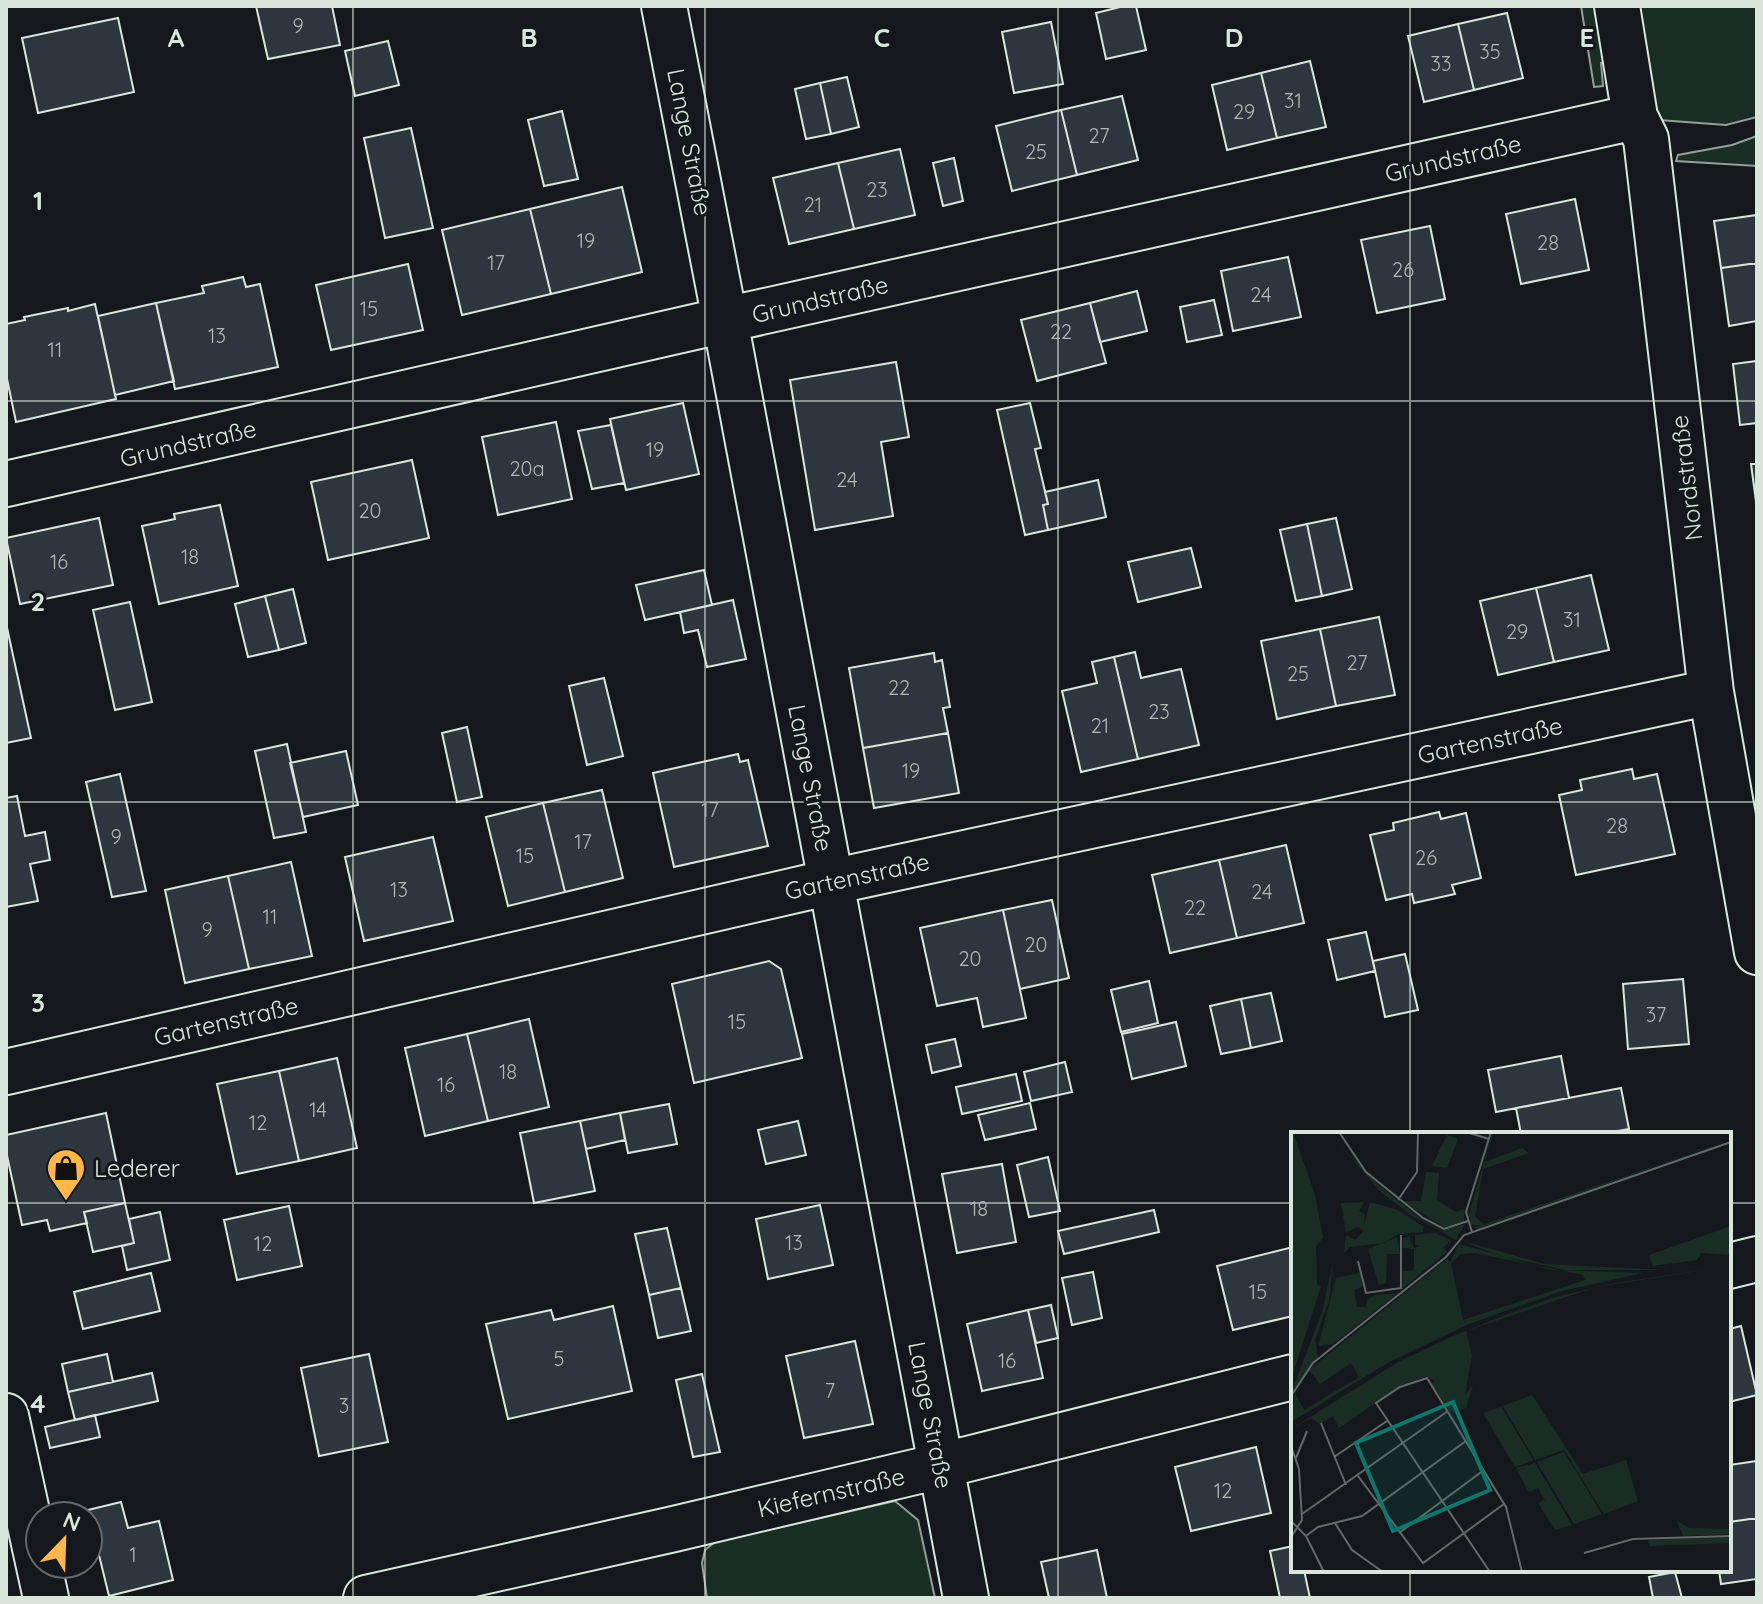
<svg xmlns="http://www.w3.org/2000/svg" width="1763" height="1604" font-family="Quicksand,sans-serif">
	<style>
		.green { fill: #1a2d24; stroke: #939e99; stroke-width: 2 }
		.building { fill: #2c363c; stroke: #d8e6dc; stroke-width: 2 }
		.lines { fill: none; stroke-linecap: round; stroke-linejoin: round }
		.minor-casing { stroke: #d8e6dc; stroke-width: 48 }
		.minor { stroke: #14181c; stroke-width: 44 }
		.grid { fill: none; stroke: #d8e6dc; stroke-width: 2; stroke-opacity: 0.55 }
		.labels { text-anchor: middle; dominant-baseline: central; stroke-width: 6; stroke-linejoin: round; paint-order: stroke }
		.number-label { font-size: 20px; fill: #adbab4 }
		.street-label { font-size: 24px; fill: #d8e6dc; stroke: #14181c }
		.poi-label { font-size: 24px; fill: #d8e6dc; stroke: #14181c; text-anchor: start }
		.inset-road { fill: none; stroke: #626a69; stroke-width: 2 }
		.view { fill: #0f766e; fill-opacity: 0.15; stroke: #0f766e; stroke-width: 4 }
		.inset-edge { fill: none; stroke: #d8e6dc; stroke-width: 4 }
		.grid-label { font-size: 26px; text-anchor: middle; font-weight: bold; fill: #d8e6dc; stroke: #14181c; stroke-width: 6; stroke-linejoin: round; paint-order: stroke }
	</style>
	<rect width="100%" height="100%" fill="#14181c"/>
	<path class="green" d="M1581 6H1602L1611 62 1601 63 1603 86 1594 87Z
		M1633 6H1757V117L1726 125 1659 120 1642 57Z
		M1757 136V166L1676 161 1678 155 1732 145Z
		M895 1501 918 1520 935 1598H707L702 1563 705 1550 715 1542Z"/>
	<path class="building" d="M256 6H332L340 45 268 59Z
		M1124 6H1136L1146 50 1106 59 1096 13Z
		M1507 13 1523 78 1474 90 1458 24Z
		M118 18 134 92 38 113 22 38Z
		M1051 22 1063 84 1014 93 1002 32Z
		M1458 24 1474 90 1424 102 1408 36Z
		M388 41 399 85 355 96 345 51Z
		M1310 61 1326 127 1277 138 1261 73Z
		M1261 73 1277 138 1227 150 1212 85Z
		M847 77 859 127 831 134 820 83Z
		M820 83 831 134 806 139 795 89Z
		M1122 96 1138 160 1077 175 1061 110Z
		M1061 110 1077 175 1012 191 996 126Z
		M562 111 578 179 544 186 528 120Z
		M411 128 433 228 385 238 364 138Z
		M900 149 915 215 854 229 838 163Z
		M954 158 963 201 943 206 933 163Z
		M838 163 854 229 789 244 773 178Z
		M622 187 642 272 551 294 530 209Z
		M1575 199 1589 270 1521 284 1506 214Z
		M530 209 551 294 462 315 442 230Z
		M1757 215V263L1721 268 1714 221Z
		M1430 226 1445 299 1377 313 1361 240Z
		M1288 257 1301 317 1233 331 1221 271Z
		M1757 263V321L1729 326 1721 268Z
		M408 264 423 330 331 350 316 285Z
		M243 277 246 287 260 284 278 367 175 389 156 303 204 293 202 286Z
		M1137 291 1147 331 1100 342 1090 303Z
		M1214 300 1222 335 1187 342 1180 307Z
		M156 303 174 381 115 395 98 316Z
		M1090 303 1106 363 1037 381 1021 320Z
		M95 304 116 399 16 422 6 374V324L25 320 24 317 68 308V311Z
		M1757 361V423L1740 425 1733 364Z
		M896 362 909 437 881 442 893 516 815 530 790 380Z
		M683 403 699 474 626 490 610 419Z
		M1030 403 1041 448 1035 449 1048 504 1043 505 1048 530 1025 535 997 410Z
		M556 422 572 499 498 515 482 437Z
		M611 425 624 483 592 489 578 431Z
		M412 460 429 538 328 560 311 482Z
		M1751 464H1757V509Z
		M1098 480 1106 517 1048 530 1043 505 1048 504 1045 492Z
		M220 505 238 586 159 604 142 526 175 519 174 514Z
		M99 518 113 585 20 604 6 538Z
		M1336 518 1352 589 1322 596 1307 524Z
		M1307 524 1322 596 1296 601 1280 530Z
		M1191 548 1201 587 1138 602 1128 562Z
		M704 570 712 605 645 620 636 585Z
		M1591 575 1609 650 1554 662 1536 588Z
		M1536 588 1554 662 1498 675 1480 601Z
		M293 589 306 643 279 650 265 596Z
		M265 596 279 650 248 657 235 604Z
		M733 600 746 659 707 667 698 630 684 633 680 612Z
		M130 602 152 702 115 710 93 610Z
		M1379 617 1395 695 1336 706 1320 629Z
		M6 623 31 738 6 743Z
		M1320 629 1336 706 1277 719 1261 641Z
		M1135 652 1141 678 1181 669 1199 745 1138 759 1114 657Z
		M934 653 935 662 942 660 950 707 943 708 948 733 863 748 849 668Z
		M1114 657 1138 759 1081 772 1062 691 1097 683 1092 662Z
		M604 678 623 756 587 765 569 686Z
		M467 727 482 797 457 802 442 733Z
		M948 733 959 793 874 808 863 748Z
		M287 744 306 832 274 838 255 751Z
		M346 751 358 805 303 817 290 763Z
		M738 754 740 762 748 760 768 846 674 867 653 773Z
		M1632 769 1634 779 1657 774 1675 854 1576 875 1559 795 1582 790 1580 780Z
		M120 774 146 891 112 897 86 782Z
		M602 790 623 878 565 892 543 803Z
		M17 796 25 836 45 832 50 860 30 864 38 901 6 907V798Z
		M543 803 565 892 508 906 486 817Z
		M1439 812 1441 819 1466 813 1481 878 1452 885 1455 894 1414 903 1412 894 1386 900 1370 835 1394 830 1393 823Z
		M433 837 453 921 364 941 345 857Z
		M1286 845 1304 923 1237 938 1219 860Z
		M1219 860 1237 938 1170 953 1152 875Z
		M291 862 312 956 249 969 228 876Z
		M228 876 249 969 185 983 165 890Z
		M1052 900 1069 978 1020 989 1003 910Z
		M1003 910 1026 1018 983 1027 977 998 937 1006 920 928Z
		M1366 932 1375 971 1337 980 1328 940Z
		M1405 954 1418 1010 1385 1017 1373 961Z
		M769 961 781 969 802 1058 694 1083 672 984Z
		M1683 979 1689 1044 1628 1049 1623 984Z
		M1149 981 1158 1023 1121 1032 1111 990Z
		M1271 993 1282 1041 1251 1048 1241 999Z
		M1241 999 1251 1048 1221 1054 1210 1006Z
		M529 1019 549 1107 488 1121 467 1034Z
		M1176 1022 1186 1066 1132 1079 1122 1034Z
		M467 1034 488 1121 425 1136 405 1048Z
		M955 1039 961 1066 932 1073 926 1045Z
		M1561 1056 1569 1098 1496 1112 1488 1070Z
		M337 1058 357 1148 299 1161 279 1071Z
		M1065 1062 1072 1092 1031 1101 1024 1072Z
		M279 1071 299 1161 237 1174 217 1084Z
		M1016 1074 1022 1101 962 1114 956 1087Z
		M1621 1088 1629 1129 1601 1134H1521L1516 1108Z
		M1030 1103 1036 1129 985 1140 978 1115Z
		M669 1104 677 1144 628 1153 620 1113Z
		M106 1113 125 1203 84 1212 87 1223 50 1231 47 1220 22 1225 6 1151V1135Z
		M620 1113 625 1140 586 1149 580 1121Z
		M580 1121 595 1191 534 1203 520 1133Z
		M798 1121 806 1155 766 1164 758 1130Z
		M1048 1157 1060 1211 1029 1217 1017 1165Z
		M1002 1164 1016 1242 957 1253 942 1174Z
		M125 1203 134 1243 93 1252 84 1212Z
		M820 1205 833 1265 768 1279 756 1219Z
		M289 1206 302 1266 237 1280 224 1220Z
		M1154 1210 1159 1232 1064 1254 1058 1231Z
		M160 1212 170 1260 127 1270 122 1246 134 1243 129 1219Z
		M667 1228 681 1288 649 1295 635 1234Z
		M1293 1247V1316L1233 1330 1217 1266Z
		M1093 1272 1102 1318 1072 1325 1062 1278Z
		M151 1273 160 1311 83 1329 74 1292Z
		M681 1288 691 1331 658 1338 649 1295Z
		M1051 1305 1058 1338 1036 1343 1028 1310Z
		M613 1306 632 1391 508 1419 486 1324 551 1310 554 1320Z
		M1028 1310 1043 1378 982 1391 967 1324Z
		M1741 1326 1757 1395 1729 1402V1329Z
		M855 1341 873 1424 804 1438 786 1356Z
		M107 1354 113 1382 68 1392 62 1364Z
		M369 1354 388 1442 319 1456 301 1368Z
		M152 1373 158 1401 75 1420 68 1392Z
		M702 1374 720 1452 693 1457 676 1380Z
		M95 1415 100 1437 50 1448 45 1427Z
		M1256 1447 1271 1513 1191 1531 1175 1467Z
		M1757 1461V1518L1729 1522V1465Z
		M121 1502 128 1528 159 1521 173 1580 109 1596 88 1510Z
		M1757 1518V1579L1721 1584 1719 1570H1729V1522Z
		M1293 1546V1570H1304L1310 1598H1280L1270 1551Z
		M1097 1550 1107 1598H1049L1041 1562Z
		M1675 1572 1682 1598H1653L1649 1577Z"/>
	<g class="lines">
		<defs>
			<path id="minor" d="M664 6 725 320 966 1598
				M1617 6 1635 117 1646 139 1711 692 1757 952
				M6 484 725 320 1635 117
				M6 1072 831 882 1711 692
				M1729 1266 1757 1259
				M6 1416 46 1598
				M366 1598 674 1529 940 1466 1293 1377"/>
		</defs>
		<use href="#minor" class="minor-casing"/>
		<use href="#minor" class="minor"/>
	</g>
	<path class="grid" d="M353 6V1598M705 6V1598M1058 6V1598M1410 6V1134M6 401H1757M6 802H1757M6 1203H1293M1729 1203H1757M1410 1570V1598"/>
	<defs>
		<symbol id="shop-pin" viewBox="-11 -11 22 30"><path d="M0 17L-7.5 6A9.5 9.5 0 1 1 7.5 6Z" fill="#ffb74d" stroke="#14181c"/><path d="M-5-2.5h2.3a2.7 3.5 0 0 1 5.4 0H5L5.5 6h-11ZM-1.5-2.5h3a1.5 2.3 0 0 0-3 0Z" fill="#111"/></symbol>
	</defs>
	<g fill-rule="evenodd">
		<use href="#shop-pin" x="44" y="1146" width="44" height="60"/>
	</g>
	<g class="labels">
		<g class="number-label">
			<text x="298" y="25">9</text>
			<text x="1490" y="51">35</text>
			<text x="1441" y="63">33</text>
			<text x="1293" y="100">31</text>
			<text x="1244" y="111">29</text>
			<text x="1099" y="135">27</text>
			<text x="1036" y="151">25</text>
			<text x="877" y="189">23</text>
			<text x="813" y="204">21</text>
			<text x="586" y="240">19</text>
			<text x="1548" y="242">28</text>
			<text x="496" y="262">17</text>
			<text x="1403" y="269">26</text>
			<text x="1261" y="294">24</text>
			<text x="369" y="308">15</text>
			<text x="1061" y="331">22</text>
			<text x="217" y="335">13</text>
			<text x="55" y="349">11</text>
			<text x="655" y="449">19</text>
			<text x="527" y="468">20a</text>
			<text x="847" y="479">24</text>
			<text x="370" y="510">20</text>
			<text x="190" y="556">18</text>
			<text x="59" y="561">16</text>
			<text x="1572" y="619">31</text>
			<text x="1517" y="631">29</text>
			<text x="1357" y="662">27</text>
			<text x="1298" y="673">25</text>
			<text x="899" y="687">22</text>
			<text x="1159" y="711">23</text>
			<text x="1100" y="725">21</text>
			<text x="911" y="770">19</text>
			<text x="710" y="809">17</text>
			<text x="1617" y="825">28</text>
			<text x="116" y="836">9</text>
			<text x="583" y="841">17</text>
			<text x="525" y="855">15</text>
			<text x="1426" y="857">26</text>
			<text x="399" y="889">13</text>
			<text x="1262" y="891">24</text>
			<text x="1195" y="907">22</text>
			<text x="270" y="916">11</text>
			<text x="207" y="929">9</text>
			<text x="1036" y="944">20</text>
			<text x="970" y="958">20</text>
			<text x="1656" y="1014">37</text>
			<text x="737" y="1021">15</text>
			<text x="508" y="1071">18</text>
			<text x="446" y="1084">16</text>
			<text x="318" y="1109">14</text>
			<text x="258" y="1122">12</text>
			<text x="979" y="1208">18</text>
			<text x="794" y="1242">13</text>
			<text x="263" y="1243">12</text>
			<text x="1258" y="1291">15</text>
			<text x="559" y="1358">5</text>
			<text x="1007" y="1360">16</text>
			<text x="830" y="1390">7</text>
			<text x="344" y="1405">3</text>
			<text x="1223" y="1490">12</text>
			<text x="133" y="1554">1</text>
		</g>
		<g class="street-label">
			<text transform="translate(690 142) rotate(79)">Lange Straße</text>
			<text transform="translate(1453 158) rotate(-13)">Grundstraße</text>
			<text transform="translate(820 299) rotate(-13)">Grundstraße</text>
			<text transform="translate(188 443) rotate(-13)">Grundstraße</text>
			<text transform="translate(1686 478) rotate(-97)">Nordstraße</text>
			<text transform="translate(1490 740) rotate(-12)">Gartenstraße</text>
			<text transform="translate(811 778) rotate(79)">Lange Straße</text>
			<text transform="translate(857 876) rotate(-12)">Gartenstraße</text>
			<text transform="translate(226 1021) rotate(-13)">Gartenstraße</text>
			<text transform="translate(931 1415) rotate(79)">Lange Straße</text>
			<text transform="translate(831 1492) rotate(-13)">Kiefernstraße</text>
		</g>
		<g class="poi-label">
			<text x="94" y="1168">Lederer</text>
		</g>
	</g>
	<g transform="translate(1291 1132)">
		<rect width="440" height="440" fill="#14181c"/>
		<path d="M2 0 24 63 32 106 25 114 26 153 30 154 0 248ZM202 0 194 30 231 16 238 21 192 37 184 85 193 92 440 8 186 97 183 96 190 93H180L178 82ZM156 3 167 7 156 36 141 34ZM47 11 86 52 131 88 151 99 174 92 165 108 120 83 91 61ZM135 40 148 41 146 68 165 80 173 77V89L155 96 110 69H130ZM73 70 68 79 74 82 73 94 79 70 107 78 133 95 132 100 107 102 93 111 59 115 53 121 55 103 64 108 73 99 67 95 55 100 50 71ZM440 94V123L410 121 406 128 362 134 358 123ZM144 101 161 109 151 116 157 119 112 156V139L123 138V117L112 116V107L118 104 123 116 129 114 124 113V103ZM106 105 109 122H96L95 151 88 153 77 117ZM172 109 254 132 376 138H275L209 124ZM168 112 260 138 352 141 271 159 178 192 98 230 0 290 4 261 13 278 68 245 60 231 29 252 18 238 156 127 159 130ZM184 121 292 143 294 148 172 188 160 131 169 122ZM42 130 38 169 24 208 27 224 0 261 31 180ZM440 134 305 155 175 199 181 223 174 263 182 253 175 276 160 281 163 278 159 279 140 251 144 249 135 244 109 254 48 296 42 284 29 292 20 286 0 297 109 229 160 205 214 183 261 166 318 152ZM69 141 71 155 63 158 66 175H75L76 168 84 163 107 161 42 212 27 214 45 146ZM241 263 292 342 335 328 347 369 313 382 273 318 244 328 212 274ZM210 275 242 327 241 329 224 335 192 281ZM273 320 311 382 283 392 246 330ZM244 331 281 393 264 398 247 371 254 368 247 356 238 360 235 355 225 336ZM386 389 398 396 440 397V402L392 404ZM440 405V411L358 414 357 408Z" fill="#1a2d24" fill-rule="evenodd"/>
		<path class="inset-road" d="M48 0 75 40 132 86 153 97 177 89M175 0 198 7M107 68 126 40 127 0M181 100 175 80 200 0M67 129 75 161 110 156M110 157V103M0 264 22 231 155 125 173 103 440 10M30 291 55 353M0 314 8 337 11 388 0 405M43 325 96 289M5 326 16 299M67 344 132 431 213 372M11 382 157 279M0 389 15 404 33 440M44 391 61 418 92 440M108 401 193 338M15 404 27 395 71 384 175 309M293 421 342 407 440 404M199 440 85 271 109 255 136 246 215 375 231 440"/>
		<path class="view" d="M162 270 199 358 102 399 65 311Z"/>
		<rect width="440" height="440" class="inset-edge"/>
	</g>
	<g class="grid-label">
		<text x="176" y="47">A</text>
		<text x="529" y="47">B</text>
		<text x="882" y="47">C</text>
		<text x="1234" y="47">D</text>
		<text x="1587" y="47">E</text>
		<text x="38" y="210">1</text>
		<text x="38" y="611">2</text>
		<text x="38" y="1012">3</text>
		<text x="38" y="1413">4</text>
	</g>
	<rect width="1763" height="1604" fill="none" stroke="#d8e6dc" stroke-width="16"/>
	<g transform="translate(64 1540) rotate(23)"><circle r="38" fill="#14181c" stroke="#626a69" stroke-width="2"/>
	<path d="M0-6L14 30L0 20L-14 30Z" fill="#ffb74d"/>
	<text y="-12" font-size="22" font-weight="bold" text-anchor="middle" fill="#d8e6dc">N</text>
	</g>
</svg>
